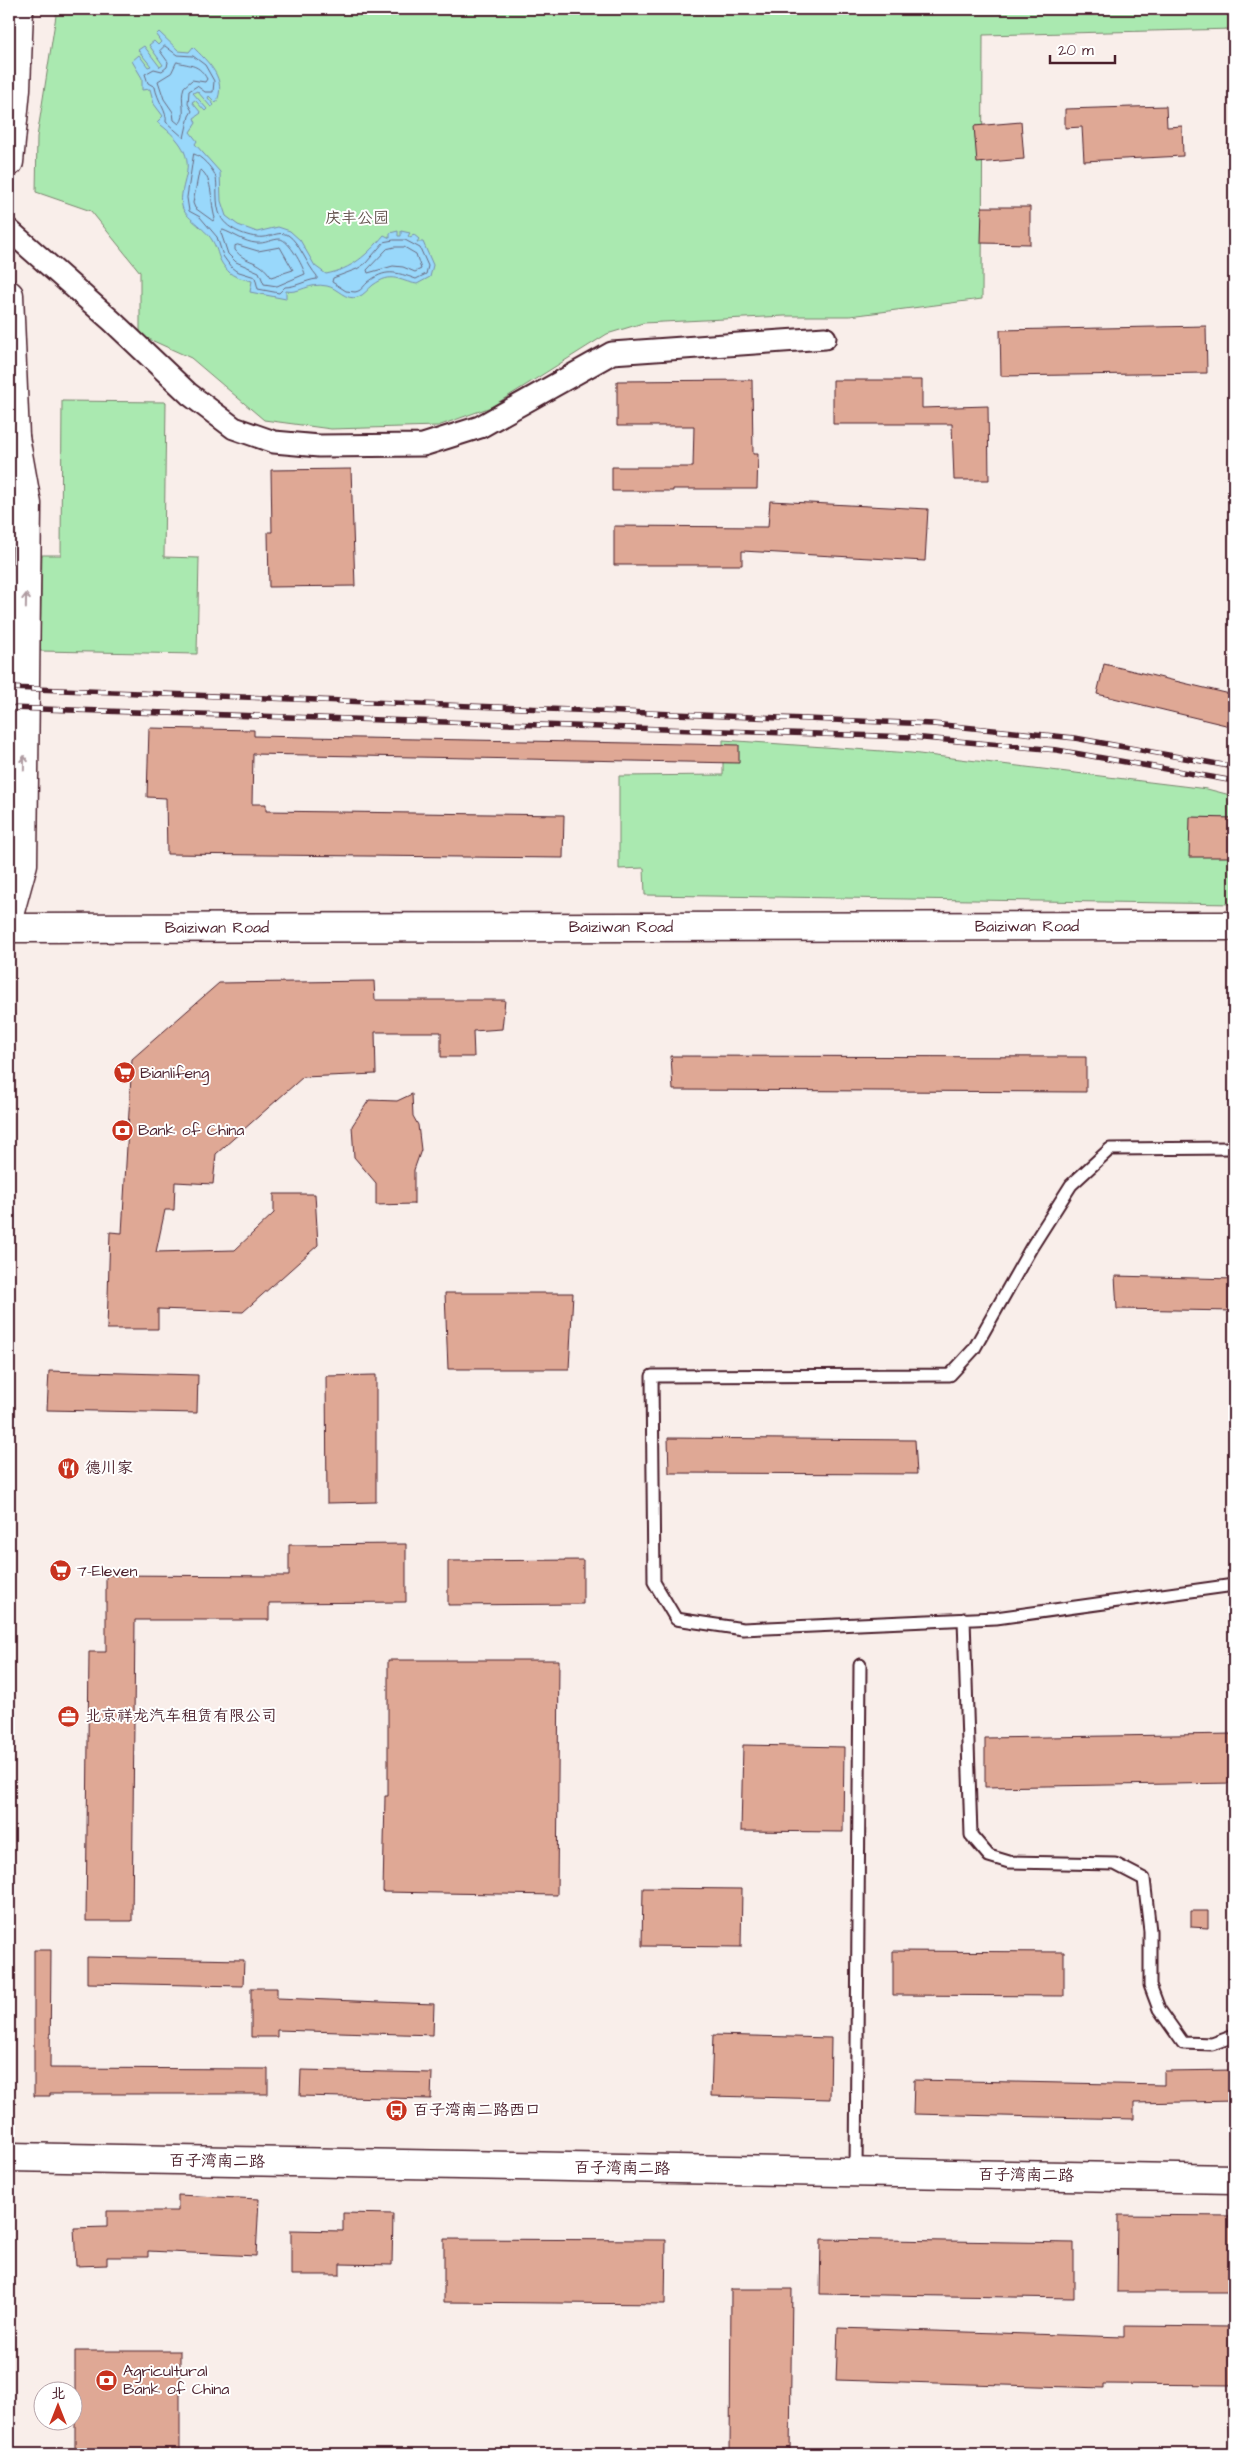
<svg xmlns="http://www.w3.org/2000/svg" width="1243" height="2463" font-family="'Architects Daughter','LXGW WenKai TC',sans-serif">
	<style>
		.green { fill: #aae9b0; stroke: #7a846e }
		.water { fill: #99d8fb; stroke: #798ea8 }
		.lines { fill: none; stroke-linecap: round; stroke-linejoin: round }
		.shore { stroke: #6a697e; stroke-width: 1 }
		.building { fill: #dfa895; stroke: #4a1f2b }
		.lane-casing { stroke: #4a1f2b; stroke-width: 15 }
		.street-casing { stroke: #4a1f2b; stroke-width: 25 }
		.secondary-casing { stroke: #4a1f2b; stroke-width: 31 }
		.lane { stroke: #fff; stroke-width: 11 }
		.street { stroke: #fff; stroke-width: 21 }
		.secondary { stroke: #fff; stroke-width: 28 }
		.rail-casing { stroke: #4a1f2b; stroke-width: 5.5 }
		.rail { stroke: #fff; stroke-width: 4; stroke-dasharray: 11; stroke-linecap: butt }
		.oneway { stroke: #ae9aa0 }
		.labels { text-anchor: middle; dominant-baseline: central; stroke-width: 4; stroke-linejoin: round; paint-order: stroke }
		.park-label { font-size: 16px; fill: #62524c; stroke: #fff }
		.street-label { font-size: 16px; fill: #4a1f2b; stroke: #fff }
		.poi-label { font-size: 16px; fill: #4a1f2b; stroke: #fff; text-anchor: start }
	</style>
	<rect width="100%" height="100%" fill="#f9eeea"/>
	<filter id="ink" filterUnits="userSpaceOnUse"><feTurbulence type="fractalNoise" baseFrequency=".02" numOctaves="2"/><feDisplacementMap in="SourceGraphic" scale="10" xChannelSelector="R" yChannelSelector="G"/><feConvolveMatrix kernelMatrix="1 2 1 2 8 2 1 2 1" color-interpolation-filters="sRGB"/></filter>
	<g filter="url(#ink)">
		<path class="green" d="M57 9H1234V29L983 35 982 299 850 316H785L643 323 607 334 491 407 438 426 331 429 264 420 191 358 140 335V272L91 211 36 192 37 137Z
			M62 401 166 402 164 557 199 558 197 654 40 651 42 555H61Z
			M723 740 911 753 1207 789 1234 796V904L645 895 644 868 619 869V776L723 775Z"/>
		<path class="water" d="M159 32 179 51 189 52 193 47C208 62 228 79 216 103L209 96 208 98 214 105 211 107 197 91 193 93 207 109 205 111 195 100 192 102 201 113 194 118 196 123 190 132 197 141 195 144 220 172 221 201 226 216 238 225 257 232 278 227 290 231 300 240 315 266 326 274C352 269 367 255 384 235L390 238V233L398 231V236H401V231L410 233 408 236 411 238 413 234 419 239 417 242H423L433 265 430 277 417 284C398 281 393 271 373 285 368 289 364 295 358 297 345 301 338 288 327 286 308 282 300 294 286 291V299L250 292 252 281C245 279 236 278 230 273 216 259 220 253 212 240 205 228 184 217 182 206 180 196 184 185 186 176 192 152 176 136 157 122L163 116 154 104 150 89 142 90V78L132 61 139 55 148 67 151 66 138 50 144 46 160 67 163 65 149 45 154 41 158 45 161 42 156 35Z"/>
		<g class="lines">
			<path class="shore" d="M165 46 177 55 193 56 205 65 214 81 213 92H205L197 86 189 91 188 104 192 111 189 116 184 138 166 122C168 113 157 100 155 87L148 83 145 74 154 69 162 71 167 67 168 62 160 51Z
				M177 62C191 66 199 64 207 79L205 82 192 80 184 87C179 99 188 116 179 124L174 120 173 112 164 99 158 81 171 73Z
				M194 154C201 156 212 168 215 175 219 183 214 204 221 217 227 230 252 239 265 237 273 236 279 231 288 235 299 242 307 265 317 276V279C306 280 296 287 285 287L279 293 258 289 255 277 236 271 231 267 223 256 217 237 200 217 189 211 187 198Z
				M201 170C214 180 210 203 215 218L213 221 195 208 193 203 199 172Z
				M223 230C234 234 244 242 256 243 265 244 272 239 280 239 289 240 303 266 305 274L277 286 264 284 259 272 236 262 228 254 221 233Z
				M394 240H405L420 248 428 266 426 274 416 279C396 272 385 268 367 283 363 287 361 291 355 292L346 291 332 282 333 278 357 269 366 263 384 242Z
				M238 245 258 251 280 247 293 270 271 277C259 258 247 265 235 250V246Z
				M395 247H404L416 254 421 269 415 272 403 267 393 266 368 273 367 270 387 249Z"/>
		</g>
		<path class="building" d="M1166 106 1167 127 1182 126 1183 156 1084 161 1082 127 1065 128V109Z
			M1021 122 1024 159 977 163 974 126Z
			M982 207H1030V244L981 243Z
			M1206 326 1207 373 1001 376 1000 330Z
			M752 380 753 454H758L757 489H673V491H612V467H693L694 426H617V381Z
			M833 380H922V408L988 406 989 480H954L952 424H833Z
			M351 469 355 586 269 587 268 532H272L271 470Z
			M770 501 928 509 925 561 742 551V565H614V526L768 527Z
			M1104 664 1234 695V727L1097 694Z
			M149 728 254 730V736L739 745V763L253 754 252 804H266V811L564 815 563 858 167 854 166 798 147 797Z
			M1190 817 1234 818V857H1189Z
			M374 981 375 1000H505L502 1029 473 1031 474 1057H441V1032H375L376 1074 303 1077 216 1154 213 1184 175 1182 174 1210H165L156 1252 235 1250 274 1213V1194H315L318 1245 243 1312 158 1309V1329H107L110 1232 122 1233 132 1059 219 983Z
			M671 1056 1086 1057V1092L673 1090Z
			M412 1094 413 1116 418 1125 421 1150 414 1170V1204L376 1205V1183L354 1157 352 1126 369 1100 397 1101Z
			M1115 1276 1234 1279V1311L1117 1309Z
			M445 1293H573L569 1369H448Z
			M49 1371 198 1375 197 1413 47 1410Z
			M376 1375V1502L327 1503 326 1376Z
			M668 1438 915 1440 917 1474 669 1473Z
			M406 1544V1602L269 1603V1620H135L132 1921H86L89 1652H106V1575L289 1576V1545Z
			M583 1560V1604L448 1605V1561Z
			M388 1660H559L557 1895 383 1892 385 1796H388Z
			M1234 1734V1783L985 1787V1738Z
			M743 1745 844 1747 843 1832 741 1831Z
			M643 1888 742 1889 741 1947 642 1946Z
			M1191 1911H1208V1928L1191 1927Z
			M34 1950H51L50 2068 268 2069V2094H50V2096H34Z
			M893 1951 1064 1952V1996L893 1995Z
			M87 1957 244 1960 243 1986 87 1983Z
			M251 1988H277V1998L434 2004 433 2035 277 2030V2037H251Z
			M713 2035 831 2038 830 2099 711 2096Z
			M301 2070 432 2073 431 2099 300 2096Z
			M1234 2070V2101L1134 2103V2119L913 2114 914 2080 1164 2085V2071Z
			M178 2195 259 2199 256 2256 148 2251V2257H107V2265L76 2266 74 2228 107 2227V2211H178Z
			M343 2213 393 2214 392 2265 340 2264V2275H291V2230L343 2231Z
			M1118 2215 1234 2216V2292H1117Z
			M444 2239 666 2240 665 2304 444 2302Z
			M821 2239 1074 2243V2298L820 2294Z
			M731 2289H792L790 2454H730Z
			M1124 2326 1234 2327V2385L1104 2384V2388L836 2380 838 2328 1124 2337Z
			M75 2351H180V2454H75Z"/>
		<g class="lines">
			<defs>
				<path id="lane" d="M1234 1148 1110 1149 1071 1185 1031 1248 974 1349 950 1375 652 1376 654 1582 676 1619 743 1629 996 1618 1234 1585
					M964 1619 971 1835 989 1856 1009 1862 1115 1864 1144 1879 1150 1931V1985L1159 2009 1183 2043 1212 2044 1234 2036
					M856 2172 860 1665"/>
				<path id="street" d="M9 230 112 321 189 394 234 428 274 442 319 446 423 445 480 427 612 353 825 338"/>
				<g id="secondary">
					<path d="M9 162 16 89 19 9"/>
					<path d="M9 295 15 437 9 454"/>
					<path d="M9 915 23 864 27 504 15 437"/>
					<path id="s1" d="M9 928 1234 926"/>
					<path d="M9 2157 1234 2179"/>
				</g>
			</defs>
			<use href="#lane" class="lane-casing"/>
			<use href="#street" class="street-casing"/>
			<use href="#secondary" class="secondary-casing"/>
			<use href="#lane" class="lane"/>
			<use href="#street" class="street"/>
			<use href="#secondary" class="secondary"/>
			<defs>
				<path id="rail" d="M9 688 933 724 1075 738 1234 767
					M9 708 912 737 1057 750 1234 781"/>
			</defs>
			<use href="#rail" class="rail-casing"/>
			<use href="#rail" class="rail"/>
		</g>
		<defs><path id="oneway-shaft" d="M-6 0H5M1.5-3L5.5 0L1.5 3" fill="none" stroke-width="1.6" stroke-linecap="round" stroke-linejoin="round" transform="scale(1.25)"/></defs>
		<g class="oneway">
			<use href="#oneway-shaft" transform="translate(26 601) rotate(-89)"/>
			<use href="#oneway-shaft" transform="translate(24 763) rotate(-89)"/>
		</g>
	</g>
	<defs>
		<symbol id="supermarket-disc" viewBox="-11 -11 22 22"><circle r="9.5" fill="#c8321e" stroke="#fff"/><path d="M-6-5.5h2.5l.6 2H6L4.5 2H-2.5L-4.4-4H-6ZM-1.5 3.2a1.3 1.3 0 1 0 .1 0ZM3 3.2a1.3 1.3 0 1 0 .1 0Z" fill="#fff"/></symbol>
		<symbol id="bank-disc" viewBox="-11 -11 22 22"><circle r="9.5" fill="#c8321e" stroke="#fff"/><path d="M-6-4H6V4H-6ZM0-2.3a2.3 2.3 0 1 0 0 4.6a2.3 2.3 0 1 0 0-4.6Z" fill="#fff"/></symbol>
		<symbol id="restaurant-disc" viewBox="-11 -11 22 22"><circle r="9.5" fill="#c8321e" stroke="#fff"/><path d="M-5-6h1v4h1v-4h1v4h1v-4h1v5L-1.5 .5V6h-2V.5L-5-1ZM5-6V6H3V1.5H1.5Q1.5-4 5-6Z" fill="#fff"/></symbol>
		<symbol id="office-disc" viewBox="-11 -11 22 22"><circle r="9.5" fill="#c8321e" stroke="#fff"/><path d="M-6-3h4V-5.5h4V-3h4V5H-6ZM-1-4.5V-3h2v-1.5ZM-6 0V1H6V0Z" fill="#fff"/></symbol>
		<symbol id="bus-disc" viewBox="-11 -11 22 22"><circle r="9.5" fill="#c8321e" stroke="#fff"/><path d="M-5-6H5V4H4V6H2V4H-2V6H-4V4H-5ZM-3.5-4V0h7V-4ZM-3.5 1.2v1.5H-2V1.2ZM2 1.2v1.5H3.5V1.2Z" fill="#fff"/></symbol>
	</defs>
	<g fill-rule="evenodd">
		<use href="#supermarket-disc" x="112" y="1060" width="25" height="25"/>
		<use href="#bank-disc" x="110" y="1118" width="25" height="25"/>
		<use href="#restaurant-disc" x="56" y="1456" width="25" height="25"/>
		<use href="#supermarket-disc" x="48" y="1558" width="25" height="25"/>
		<use href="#office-disc" x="56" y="1704" width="25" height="25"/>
		<use href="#bus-disc" x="384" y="2098" width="25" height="25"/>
		<use href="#bank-disc" x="94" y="2368" width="25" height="25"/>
	</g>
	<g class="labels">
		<g class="park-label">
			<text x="357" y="218">庆丰公园</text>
		</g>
		<g class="street-label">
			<text stroke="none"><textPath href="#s1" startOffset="1018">Baiziwan Road</textPath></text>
			<text stroke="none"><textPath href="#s1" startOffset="612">Baiziwan Road</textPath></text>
			<text stroke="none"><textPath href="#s1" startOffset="208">Baiziwan Road</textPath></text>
			<text transform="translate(217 2161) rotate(1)">百子湾南二路</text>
			<text transform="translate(622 2168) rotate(1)">百子湾南二路</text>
			<text transform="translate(1026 2175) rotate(1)">百子湾南二路</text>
		</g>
		<g class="poi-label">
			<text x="140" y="1073">Bianlifeng</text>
			<text x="138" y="1130">Bank of China</text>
			<text x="85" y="1468">德川家</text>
			<text x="77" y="1571">7-Eleven</text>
			<text x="85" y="1716">北京祥龙汽车租赁有限公司</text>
			<text x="413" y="2110">百子湾南二路西口</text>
			<text x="123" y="2371">Agricultural<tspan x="123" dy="18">Bank of China</tspan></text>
		</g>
	</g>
	<rect width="1243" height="2463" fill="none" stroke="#fff" stroke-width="30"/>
	<rect x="15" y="15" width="1213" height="2433" fill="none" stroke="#4a1f2b" stroke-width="2" filter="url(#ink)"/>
	<g transform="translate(58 2406)"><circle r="24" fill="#ffffff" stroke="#b7a5aa"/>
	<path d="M0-4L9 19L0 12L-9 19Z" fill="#c8321e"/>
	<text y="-8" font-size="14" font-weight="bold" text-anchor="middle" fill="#4a1f2b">北</text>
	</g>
	<path d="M1050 55v8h65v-8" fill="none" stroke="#4a1f2b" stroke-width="2.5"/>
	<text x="1058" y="55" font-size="15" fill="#4a1f2b" stroke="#ffffff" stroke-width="4" paint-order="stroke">20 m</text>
</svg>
